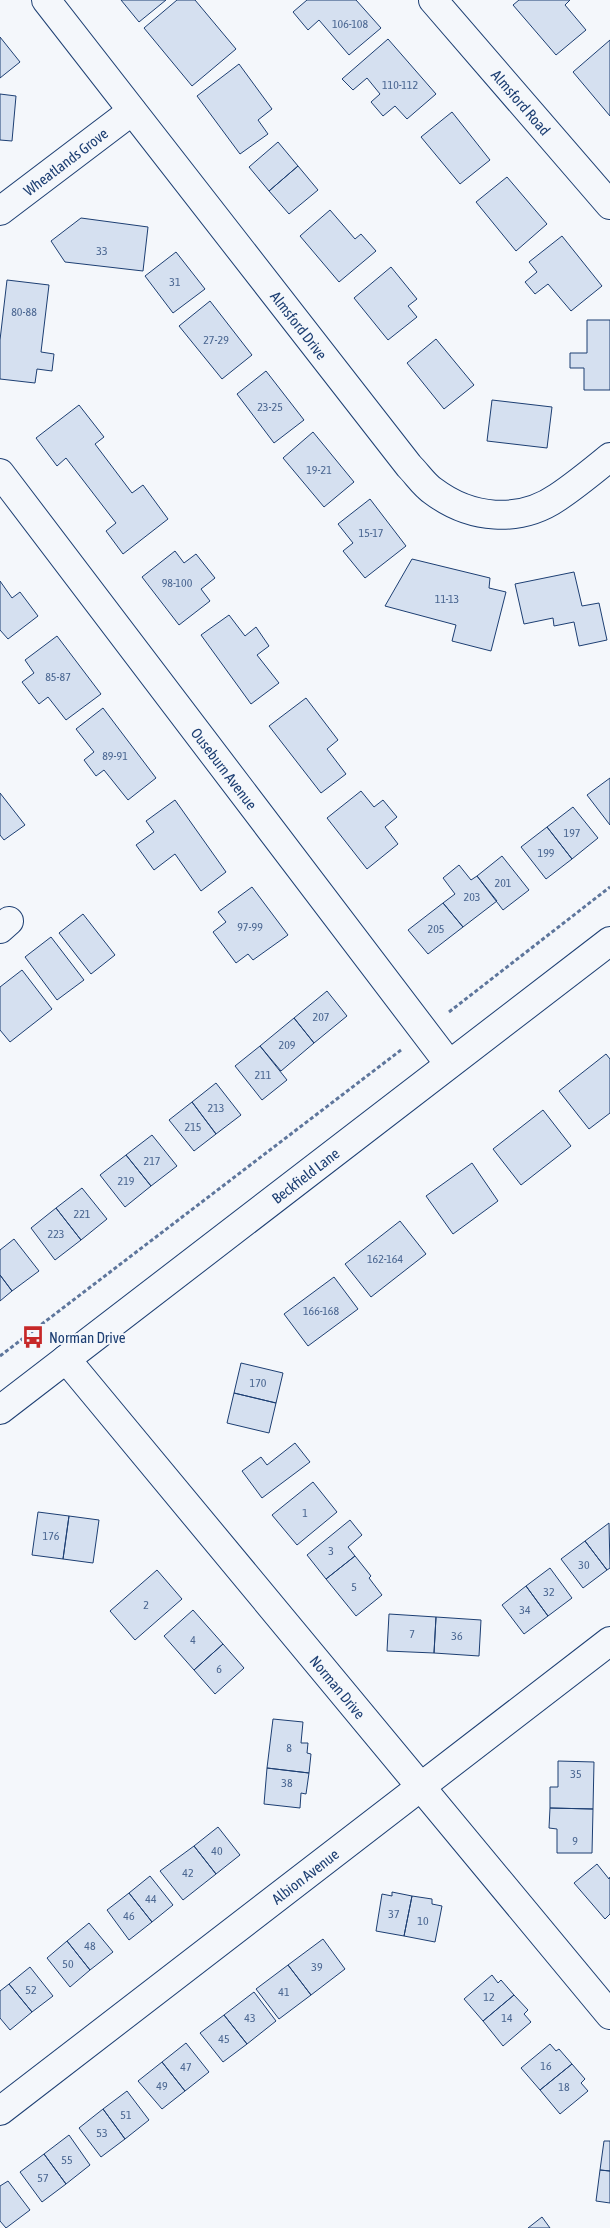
<svg xmlns="http://www.w3.org/2000/svg" width="610" height="2228" font-family="'Asap Condensed',sans-serif">
	<style>
		.building { fill: #d5e0f0; stroke: #1d3f73 }
		.lines { fill: none; stroke-linecap: round; stroke-linejoin: round }
		.street-casing { stroke: #1d3f73; stroke-width: 30 }
		.secondary-casing { stroke: #1d3f73; stroke-width: 30 }
		.path { stroke: #5e769c; stroke-width: 3; stroke-dasharray: 4 2.5; stroke-linecap: butt }
		.street { stroke: #f4f7fb; stroke-width: 28 }
		.secondary { stroke: #f4f7fb; stroke-width: 28 }
		.labels { text-anchor: middle; dominant-baseline: central; stroke-width: 4; stroke-linejoin: round; paint-order: stroke }
		.number-label { font-size: 12px; fill: #4b6792 }
		.street-label { font-size: 15px; fill: #1d3f73; stroke: #f4f7fb }
		.poi-label { font-size: 15px; fill: #1d3f73; stroke: #f4f7fb; text-anchor: start }
	</style>
	<rect width="100%" height="100%" fill="#f4f7fb"/>
	<path class="building" d="M121 0H166L139 22Z
		M177 0H195L236 49 192 86 144 28Z
		M307 0H356L381 28 349 55 319 20 308 30 293 12Z
		M519 0H570L565 5 586 30 556 55 513 5Z
		M0 37 20 62 0 78Z
		M388 39 436 94 407 119 395 106 383 116 371 102 380 94 367 78 353 90 342 79Z
		M610 40V116L573 72Z
		M239 64 272 109 258 120 268 134 240 154 197 96Z
		M0 94 16 96 12 141 0 140Z
		M452 112 490 160 460 184 421 137Z
		M278 142 298 166 269 191 249 167Z
		M298 166 318 190 289 214 269 191Z
		M507 177 547 224 516 251 476 202Z
		M330 210 355 239 361 234 376 251 339 282 300 236Z
		M81 218 148 227 143 271 65 262 51 241Z
		M562 236 602 286 571 311 548 284 535 294 525 282 537 272 529 262Z
		M176 252 205 289 173 313 145 276Z
		M391 267 417 299 408 306 417 317 388 340 354 298Z
		M7 280 49 285 41 352 54 354 52 371 37 369 35 383 0 379V340Z
		M210 301 252 355 222 379 179 326Z
		M587 320H610V390H584V368H570V353H587Z
		M436 339 474 385 444 409 407 363Z
		M266 371 304 420 274 443 237 394Z
		M492 400 552 407 547 448 487 441Z
		M79 405 104 437 95 444 132 493 143 485 168 519 123 554 106 531 116 523 66 458 57 466 36 438Z
		M313 432 354 482 324 507 283 458Z
		M370 499 406 546 365 578 343 551 353 543 338 524Z
		M175 551 184 563 196 554 215 578 201 589 210 601 179 625 142 577Z
		M412 559 490 578 489 588 506 592 491 651 452 641 456 625 385 606Z
		M574 572 582 606 599 603 607 640 579 646 574 622 554 626 553 618 524 624 515 584Z
		M0 581 12 598 20 592 38 616 8 639 0 630Z
		M229 615 245 636 256 627 269 646 257 655 279 683 251 704 201 635Z
		M57 636 101 694 66 720 48 697 39 704 22 682 34 673 25 660Z
		M306 698 338 740 327 749 346 774 321 793 269 726Z
		M103 708 156 778 128 800 104 770 96 776 84 760 94 752 76 729Z
		M610 778V825L587 795Z
		M361 791 374 807 383 800 397 817 385 827 398 844 367 869 327 818Z
		M0 793 25 825 4 840 0 835Z
		M175 800 226 872 201 891 175 854 154 870 136 845 154 832 146 821Z
		M573 807 598 838 572 859 547 827Z
		M547 827 572 859 546 879 521 847Z
		M502 856 529 890 503 910 477 876Z
		M459 865 471 880 477 876 497 901 463 927 443 903 455 894 443 878Z
		M252 887 288 935 253 960 248 954 236 963 213 932 226 922 218 912Z
		M443 903 463 927 428 954 408 930Z
		M83 914 115 955 91 974 59 933Z
		M51 937 84 980 57 1000 25 957Z
		M22 970 52 1009 10 1042 0 1030V987Z
		M327 991 347 1016 314 1043 294 1018Z
		M294 1018 314 1043 281 1071 260 1046Z
		M260 1046 287 1080 262 1100 235 1066Z
		M606 1054 610 1059V1113L589 1129 559 1091Z
		M216 1083 241 1115 216 1134 192 1102Z
		M192 1102 216 1134 194 1151 169 1120Z
		M543 1110 571 1146 521 1185 493 1149Z
		M152 1135 177 1166 151 1186 126 1155Z
		M126 1155 151 1186 125 1207 100 1175Z
		M472 1163 498 1201 453 1234 426 1196Z
		M82 1188 107 1219 81 1240 56 1208Z
		M56 1208 81 1240 55 1260 31 1228Z
		M400 1221 426 1254 371 1297 345 1264Z
		M14 1239 39 1271 12 1291 0 1275V1250Z
		M0 1275 12 1291 0 1301Z
		M334 1277 358 1309 308 1346 284 1314Z
		M241 1363 283 1373 276 1403 234 1393Z
		M234 1393 276 1403 269 1433 227 1423Z
		M295 1443 310 1462 262 1498 242 1471 261 1457 267 1465Z
		M313 1482 337 1512 297 1545 272 1515Z
		M38 1512 69 1516 63 1559 32 1555Z
		M69 1516 99 1520 93 1563 63 1559Z
		M350 1520 362 1535 348 1547 355 1556 326 1579 307 1555Z
		M609 1523 610 1568 607 1570 585 1541Z
		M585 1541 607 1570 583 1588 561 1559Z
		M355 1556 371 1576 369 1578 382 1595 356 1616 326 1579Z
		M550 1568 572 1598 548 1616 526 1586Z
		M157 1570 182 1599 135 1640 110 1611Z
		M526 1586 548 1616 524 1634 502 1605Z
		M193 1610 223 1644 194 1670 164 1636Z
		M389 1614 436 1617 434 1653 387 1651Z
		M436 1617 481 1620 479 1656 434 1653Z
		M223 1644 244 1668 215 1694 194 1670Z
		M273 1719 303 1722 301 1743H308L307 1753 311 1754 309 1773 267 1768Z
		M558 1761 594 1762 593 1809 550 1808V1787H558Z
		M267 1768 309 1773 306 1794 301 1793 300 1808 264 1804Z
		M550 1808 593 1809 592 1853H557V1829L549 1828Z
		M218 1827 240 1855 216 1874 194 1846Z
		M194 1846 216 1874 183 1900 160 1871Z
		M597 1864 609 1879 610 1877V1914L605 1919 574 1883Z
		M150 1876 173 1905 152 1922 129 1893Z
		M392 1892 412 1896 404 1936 376 1931 382 1894 392 1896Z
		M129 1893 152 1922 129 1940 107 1910Z
		M412 1896 432 1899V1904L442 1906 435 1942 404 1936Z
		M89 1923 113 1952 90 1970 67 1941Z
		M323 1939 345 1969 311 1995 288 1965Z
		M67 1941 90 1970 70 1987 47 1958Z
		M288 1965 311 1995 279 2019 256 1989Z
		M30 1967 53 1996 32 2012 9 1984Z
		M492 1975 498 1983 501 1980 514 1995 483 2021 464 1999Z
		M9 1984 32 2012 10 2030 0 2018V1991Z
		M254 1992 276 2021 247 2044 224 2015Z
		M514 1995 528 2010 524 2014 531 2022 503 2046 483 2021Z
		M224 2015 247 2044 223 2062 200 2033Z
		M186 2043 209 2072 185 2091 162 2062Z
		M550 2044 556 2051 559 2049 572 2064 540 2090 521 2068Z
		M162 2062 185 2091 162 2109 138 2081Z
		M572 2064 585 2079 581 2083 588 2091 560 2114 540 2090Z
		M127 2091 149 2120 125 2139 103 2109Z
		M103 2109 125 2139 101 2157 79 2128Z
		M69 2135 90 2165 66 2184 44 2154Z
		M604 2141H610V2171L600 2170Z
		M44 2154 66 2184 42 2202 20 2172Z
		M600 2170 610 2171V2203L596 2201Z
		M8 2181 30 2210 6 2228 0 2221V2186Z
		M542 2217 550 2228H528Z"/>
	<g class="lines">
		<defs>
			<g id="street">
				<path id="s1" d="M46 0 409 466C417 474 424 485 433 491 470 519 519 524 558 497 576 485 593 471 610 457"/>
				<path id="s2" d="M433 0 610 205"/>
				<path id="s3" d="M0 211 132 111"/>
				<path id="s4" d="M0 473 449 1064"/>
				<path d="M0 929 9 921"/>
				<path id="s5" d="M66 1359 610 2015"/>
				<path id="s6" d="M0 2111 610 1641"/>
			</g>
			<g id="secondary">
				<path id="s7" d="M0 1410 610 941"/>
			</g>
		</defs>
		<use href="#street" class="street-casing"/>
		<use href="#secondary" class="secondary-casing"/>
		<path class="path" d="M449 1012 610 887
			M0 1356 401 1050"/>
		<use href="#street" class="street"/>
		<use href="#secondary" class="secondary"/>
	</g>
	<defs>
		<symbol id="bus-bare" viewBox="-9 -9 18 18"><path d="M-5-6H5V4H4V6H2V4H-2V6H-4V4H-5ZM-3.5-4V0h7V-4ZM-3.5 1.2v1.5H-2V1.2ZM2 1.2v1.5H3.5V1.2Z" fill="#c62828" stroke="#f4f7fb" stroke-width="2.5" paint-order="stroke"/></symbol>
	</defs>
	<g fill-rule="evenodd">
		<use href="#bus-bare" x="17" y="1321" width="32" height="32"/>
	</g>
	<g class="labels">
		<g class="number-label">
			<text x="350" y="24">106-108</text>
			<text x="400" y="85">110-112</text>
			<text x="102" y="251">33</text>
			<text x="175" y="282">31</text>
			<text x="24" y="312">80-88</text>
			<text x="216" y="340">27-29</text>
			<text x="270" y="407">23-25</text>
			<text x="319" y="470">19-21</text>
			<text x="371" y="533">15-17</text>
			<text x="177" y="583">98-100</text>
			<text x="447" y="599">11-13</text>
			<text x="58" y="677">85-87</text>
			<text x="115" y="756">89-91</text>
			<text x="572" y="833">197</text>
			<text x="546" y="853">199</text>
			<text x="503" y="883">201</text>
			<text x="472" y="897">203</text>
			<text x="250" y="927">97-99</text>
			<text x="436" y="929">205</text>
			<text x="321" y="1017">207</text>
			<text x="287" y="1045">209</text>
			<text x="263" y="1075">211</text>
			<text x="216" y="1108">213</text>
			<text x="193" y="1127">215</text>
			<text x="152" y="1161">217</text>
			<text x="126" y="1181">219</text>
			<text x="82" y="1214">221</text>
			<text x="56" y="1234">223</text>
			<text x="385" y="1259">162-164</text>
			<text x="321" y="1311">166-168</text>
			<text x="258" y="1383">170</text>
			<text x="305" y="1513">1</text>
			<text x="51" y="1536">176</text>
			<text x="331" y="1551">3</text>
			<text x="584" y="1565">30</text>
			<text x="354" y="1587">5</text>
			<text x="549" y="1592">32</text>
			<text x="146" y="1605">2</text>
			<text x="525" y="1610">34</text>
			<text x="412" y="1634">7</text>
			<text x="457" y="1636">36</text>
			<text x="193" y="1640">4</text>
			<text x="219" y="1669">6</text>
			<text x="289" y="1748">8</text>
			<text x="576" y="1774">35</text>
			<text x="287" y="1783">38</text>
			<text x="575" y="1841">9</text>
			<text x="217" y="1851">40</text>
			<text x="188" y="1873">42</text>
			<text x="151" y="1899">44</text>
			<text x="394" y="1914">37</text>
			<text x="129" y="1916">46</text>
			<text x="423" y="1921">10</text>
			<text x="90" y="1946">48</text>
			<text x="68" y="1964">50</text>
			<text x="317" y="1967">39</text>
			<text x="31" y="1990">52</text>
			<text x="284" y="1992">41</text>
			<text x="489" y="1997">12</text>
			<text x="250" y="2018">43</text>
			<text x="507" y="2018">14</text>
			<text x="224" y="2039">45</text>
			<text x="546" y="2066">16</text>
			<text x="186" y="2067">47</text>
			<text x="162" y="2086">49</text>
			<text x="564" y="2087">18</text>
			<text x="126" y="2115">51</text>
			<text x="102" y="2133">53</text>
			<text x="67" y="2160">55</text>
			<text x="43" y="2178">57</text>
		</g>
		<g class="street-label">
			<text stroke="none"><textPath href="#s2" startOffset="135">Almsford Road</textPath></text>
			<text stroke="none"><textPath href="#s3" startOffset="82">Wheatlands Grove</textPath></text>
			<text stroke="none"><textPath href="#s1" startOffset="412">Almsford Drive</textPath></text>
			<text stroke="none"><textPath href="#s4" startOffset="371">Ouseburn Avenue</textPath></text>
			<text stroke="none"><textPath href="#s7" startOffset="385">Beckfield Lane</textPath></text>
			<text stroke="none"><textPath href="#s5" startOffset="426">Norman Drive</textPath></text>
			<text stroke="none"><textPath href="#s6" startOffset="385">Albion Avenue</textPath></text>
		</g>
		<g class="poi-label">
			<text x="49" y="1337">Norman Drive</text>
		</g>
	</g>
</svg>
